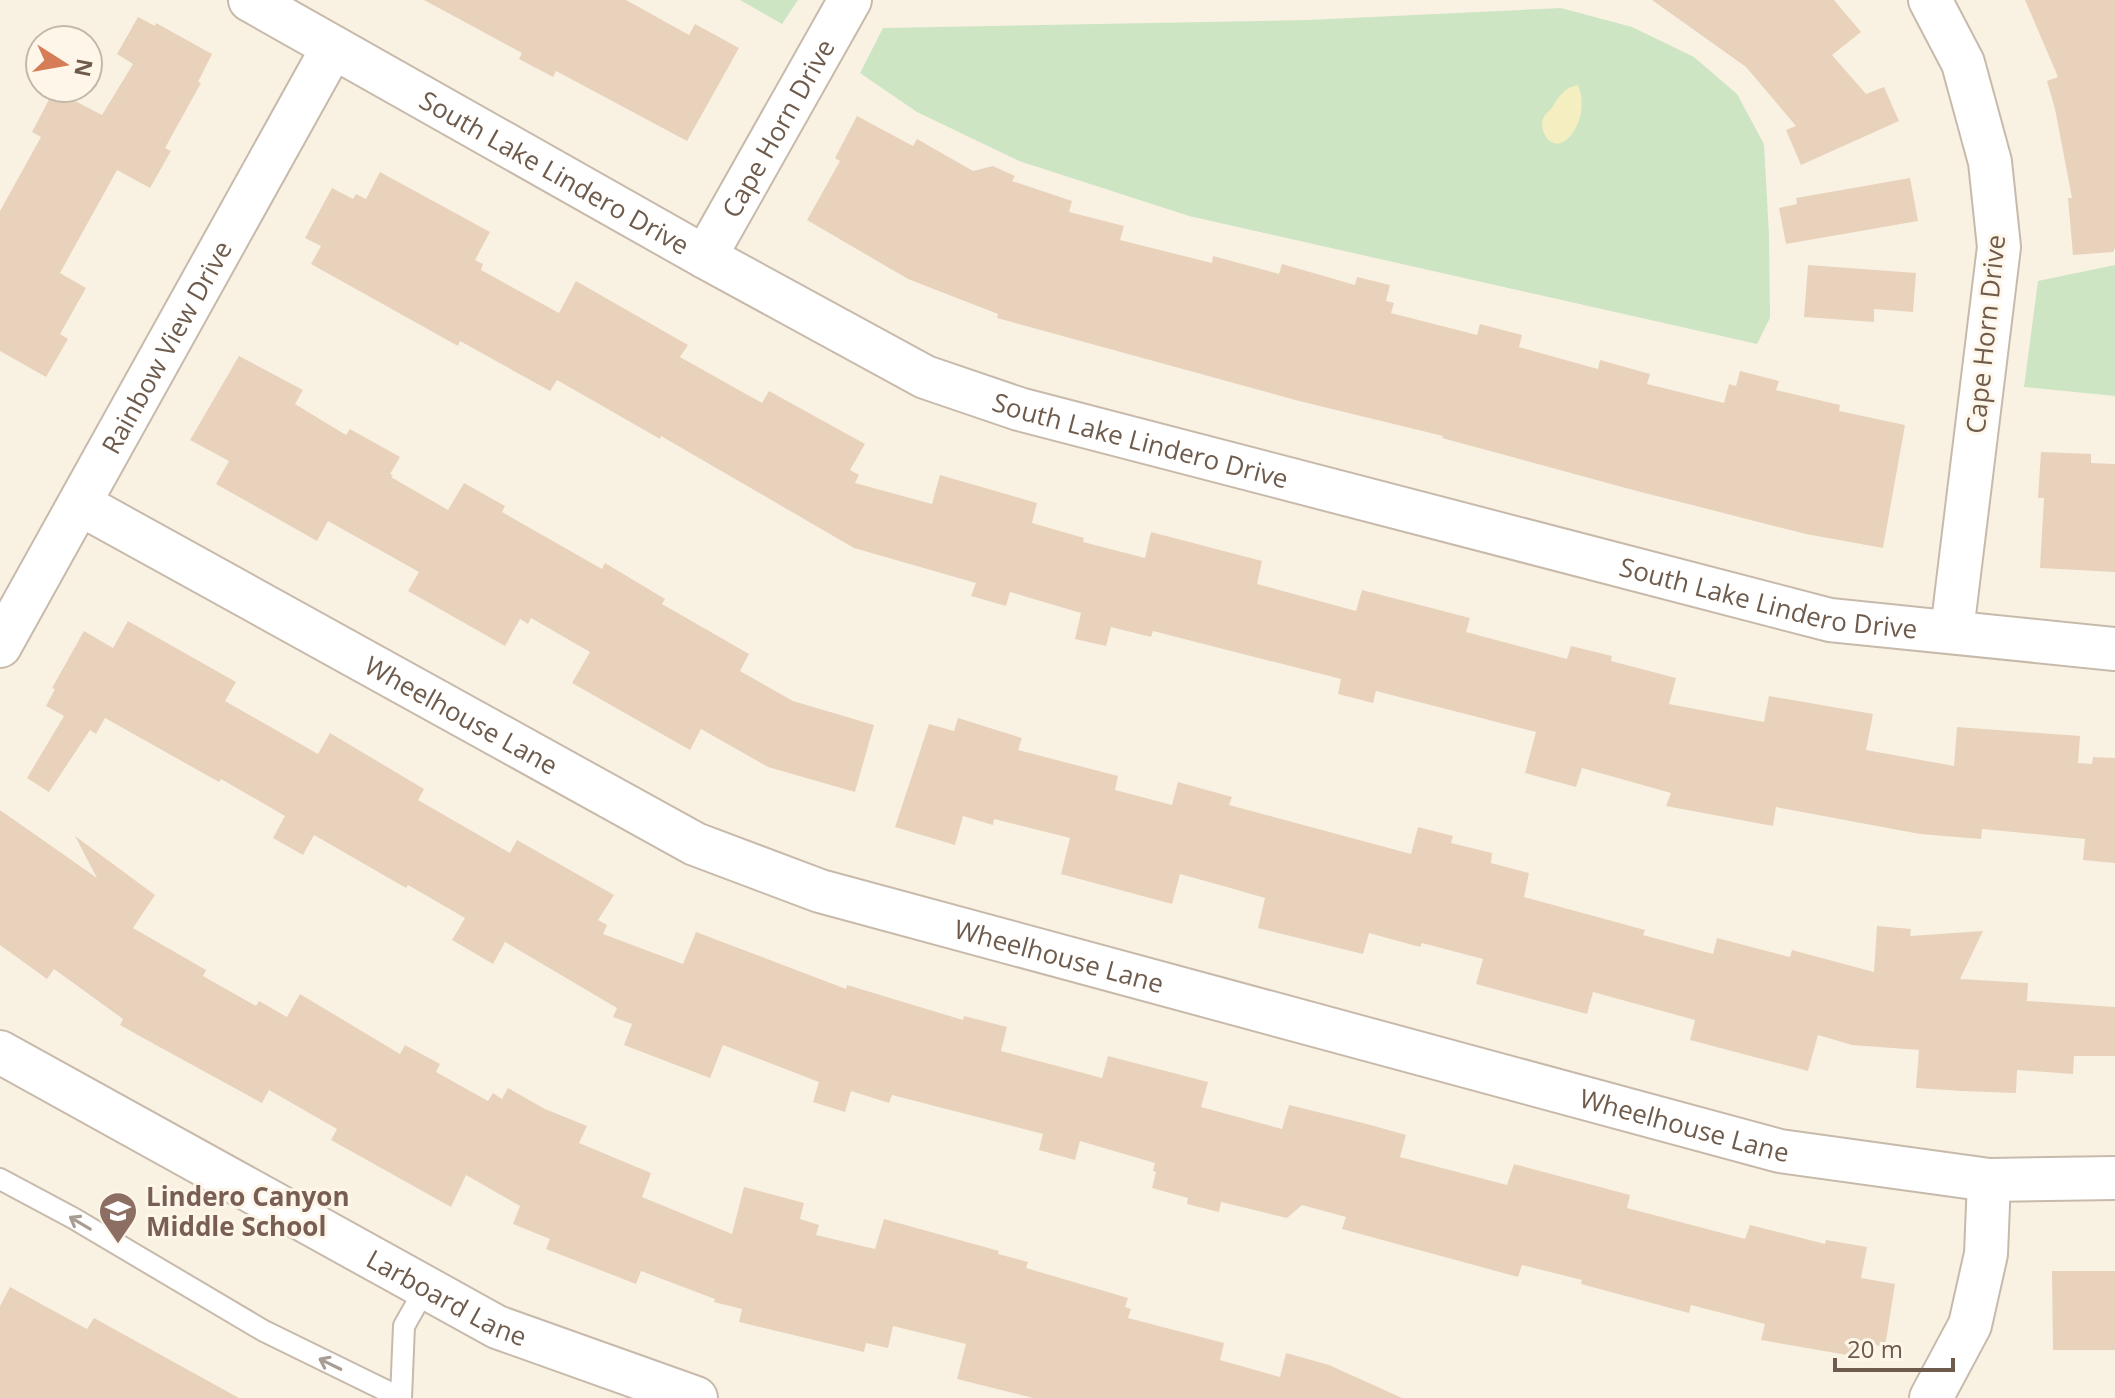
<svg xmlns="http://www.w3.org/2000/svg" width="2115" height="1398" font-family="'Open Sans',sans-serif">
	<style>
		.green { fill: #cee5c4 }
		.sand { fill: #f5eec1 }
		.building { fill: #e8d2bc }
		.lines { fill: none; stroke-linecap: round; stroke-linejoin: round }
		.service-casing { stroke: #c8baab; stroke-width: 24 }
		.minor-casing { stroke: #c8baab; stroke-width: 46 }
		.service { stroke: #fff; stroke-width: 20 }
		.minor { stroke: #fff; stroke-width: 42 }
		.oneway { stroke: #a89d94 }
		.labels { text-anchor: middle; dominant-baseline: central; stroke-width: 6; stroke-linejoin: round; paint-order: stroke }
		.street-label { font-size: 26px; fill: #6e5b4c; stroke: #fdf6e9 }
		.education-label { font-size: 26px; font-weight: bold; fill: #785e54; stroke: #fdf6e9; text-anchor: start }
	</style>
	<rect width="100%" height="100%" fill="#f9f2e3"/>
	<path class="green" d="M740 0H798L782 24Z
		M1561 8 1632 27 1694 57 1737 94 1764 144 1769 235 1770 318 1757 344 1189 216 1019 161 917 112 860 73 883 28 1308 20Z
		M2115 265V396L2024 387 2038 281Z"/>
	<path class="sand" d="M1578 85C1586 103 1581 131 1563 142 1549 149 1539 130 1543 119 1544 115 1548 112 1551 109 1559 97 1563 88 1578 85Z"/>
	<path class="building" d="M424 0H626L689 35 695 24 739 48 687 141 556 71 553 77 519 59 522 53Z
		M1652 0H1834L1861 32 1832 55 1866 94 1884 87 1899 121 1801 165 1786 130 1796 126 1746 67Z
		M2025 0H2115V248L2113 252 2073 255 2068 198H2072L2055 109 2047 81 2058 77Z
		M138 17 155 26 156 23 212 54 198 82 201 83 165 148 171 151 150 188 117 170 60 273 86 288 60 334 68 339 46 377 0 351V211L41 137 32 132 54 90 102 115 133 64 117 54Z
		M857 116 913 146 917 139 973 171 993 166 1015 176 1012 181 1072 201 1069 212 1124 226 1120 240 1212 263 1213 256 1279 274 1282 264 1355 285 1357 277 1390 285 1386 301 1394 303 1391 313 1477 335 1480 324 1522 335 1519 347 1598 369 1600 360 1650 374 1647 384 1724 403 1729 384 1736 386 1740 371 1779 381 1776 390 1840 405 1839 411 1905 425 1883 548 1806 534 1633 490 1442 438 1443 436 1299 401 997 318 998 314 908 279 807 220 840 161 835 158Z
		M380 172 490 232 475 260 483 264 481 270 559 313 576 281 688 345 680 357 762 403 769 391 865 444 850 470 859 475 855 483 932 504 940 475 1037 503 1032 523 1084 538 1083 542 1145 558 1151 532 1262 561 1257 584 1356 611 1362 590 1470 618 1466 632 1567 659 1571 646 1612 656 1611 661 1676 678 1669 704 1764 722 1769 696 1873 714 1866 750 1954 766 1957 727 2080 736 2078 763 2092 764 2093 757 2115 758V863L2083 860 2085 839 1982 829 1981 839 1920 834 1776 807 1773 826 1666 806 1671 793 1582 768 1576 787 1525 773 1536 732 1376 691 1373 703 1338 694 1341 679 1153 631 1151 637 1111 627 1106 646 1075 639 1081 613 1010 592 1006 606 971 596 976 583 854 548 661 436 660 439 557 380 550 391 460 341 458 346 311 264 321 246 305 238 332 188 353 199 356 194 366 199Z
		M1910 178 1918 221 1786 244 1779 208 1797 204 1796 198Z
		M1808 265 1916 273 1913 312 1874 309V322L1804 317Z
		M239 356 303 390 295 404 346 435 350 429 400 457 390 474 393 475 391 477 448 510 464 483 505 506 502 512 602 569 605 563 665 599 662 604 749 654 740 671 793 701 874 725 855 792 768 767 701 729 690 750 572 683 590 652 531 618 528 624 520 619 505 646 408 591 419 572 328 521 317 541 216 484 229 461 190 440Z
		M2041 452 2091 454V463L2115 464V572L2040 568 2044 498H2038Z
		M128 621 236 682 225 701 318 754 330 733 424 789 418 800 510 853 517 840 614 895 598 920 607 925 603 934 683 964 696 932 846 989 847 985 963 1020 964 1016 1007 1027 1001 1051 1102 1078 1108 1056 1208 1082 1201 1107 1282 1129 1289 1105 1367 1124 1406 1135 1400 1157 1507 1185 1514 1164 1630 1195 1627 1208 1745 1239 1750 1225 1825 1244 1826 1240 1867 1247 1861 1278 1895 1284 1885 1347 1866 1343 1864 1358 1761 1340 1765 1324 1691 1305 1689 1313 1581 1284 1582 1280 1522 1265 1518 1277 1342 1229 1346 1217 1302 1205 1287 1218 1221 1202 1219 1212 1187 1204 1188 1198 1152 1188 1156 1172 1153 1171 1155 1163 1080 1141 1075 1160 1039 1150 1043 1134 892 1095 889 1103 851 1091 845 1112 813 1102 819 1082 723 1045 710 1078 624 1045 632 1024 613 1017 617 1008 505 942 493 964 452 940 465 918 408 885 406 888 314 835 303 855 273 838 285 816 221 779 219 782 105 718 96 734 90 730 49 792 27 778 64 716 46 706 55 689 52 688 84 631 113 648Z
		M958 718 1022 738 1018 750 1118 776 1115 790 1172 805 1178 782 1232 797 1229 805 1411 854 1418 827 1453 836 1451 843 1492 853 1491 863 1529 873 1524 897 1645 930 1643 935 1713 954 1717 938 1790 957 1792 950 1874 972 1877 926 1911 929 1910 936 1983 931 1960 979 2028 983 2027 1001 2115 1007V1056H2074L2073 1074 2017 1070 2016 1093 1962 1091 1916 1088 1919 1050 1852 1045 1818 1035 1808 1071 1690 1040 1695 1020 1593 992 1587 1014 1476 984 1483 959 1422 943 1420 947 1369 933 1363 954 1258 928 1265 898 1227 887 1180 874 1172 904 1061 874 1070 838 994 819 993 825 963 816 955 845 895 827 929 724 954 731Z
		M0 810 97 878 75 836 155 895 133 928 206 970 203 976 256 1006 259 1001 287 1017 300 994 400 1054 405 1045 440 1064 436 1072 488 1101 493 1093 502 1099 508 1088 545 1109 587 1126 579 1143 651 1173 642 1197 732 1234 744 1187 804 1203 800 1219 819 1225 816 1235 875 1249 884 1219 999 1251 998 1254 1028 1262 1026 1268 1128 1298 1125 1307 1131 1309 1128 1318 1224 1343 1220 1360 1280 1377 1286 1353 1329 1365 1402 1398H1033L957 1379 966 1344 893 1326 888 1348 866 1343 864 1352 739 1322 742 1309 714 1302 715 1299 641 1271 636 1284 546 1249 550 1239 513 1224 520 1206 466 1175 451 1207 331 1140 337 1129 269 1090 262 1103 154 1044 120 1025 123 1019 54 969 47 979 0 945Z
		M2052 1271H2115V1350H2053Z
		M10 1287 87 1329 94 1318 239 1398H0V1306Z"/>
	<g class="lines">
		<defs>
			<path id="service" d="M0 1179 73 1218 264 1331 401 1398
				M401 1398 404 1326 426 1287"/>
			<g id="minor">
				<path id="s1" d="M250 0 705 257 925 377 1019 409 1830 620 2115 649"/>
				<path d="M1930 0 1963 63 1990 162 1999 247 1952 631"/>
				<path id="s2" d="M705 257 850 0"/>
				<path id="s3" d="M80 504 695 844 820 891 1780 1151 1989 1180 2115 1178"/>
				<path id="s4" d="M0 646 333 47"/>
				<path id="s5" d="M0 1052 497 1327 696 1398"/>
				<path d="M1931 1398 1970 1325 1986 1254 1989 1180"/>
			</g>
		</defs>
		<use href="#service" class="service-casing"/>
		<use href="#minor" class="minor-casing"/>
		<use href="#service" class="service"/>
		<use href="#minor" class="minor"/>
	</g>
	<defs><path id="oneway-shaft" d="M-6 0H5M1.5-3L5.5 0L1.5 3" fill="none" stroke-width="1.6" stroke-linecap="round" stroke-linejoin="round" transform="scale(2)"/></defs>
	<g class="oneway">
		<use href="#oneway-shaft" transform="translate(80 1223) rotate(-149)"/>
		<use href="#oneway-shaft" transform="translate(330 1364) rotate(-154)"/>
	</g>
	<defs>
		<symbol id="school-pin" viewBox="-11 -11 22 30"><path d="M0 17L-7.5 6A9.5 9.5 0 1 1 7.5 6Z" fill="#8d6e63" stroke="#fdf6e9"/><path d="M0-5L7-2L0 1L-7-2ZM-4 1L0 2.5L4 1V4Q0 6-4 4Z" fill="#fff"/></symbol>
	</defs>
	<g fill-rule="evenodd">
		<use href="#school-pin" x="96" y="1189" width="44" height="60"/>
	</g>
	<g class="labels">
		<g class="street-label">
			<text stroke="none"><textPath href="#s2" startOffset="148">Cape Horn Drive</textPath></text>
			<text stroke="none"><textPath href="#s1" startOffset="350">South Lake Lindero Drive</textPath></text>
			<text transform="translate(1985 334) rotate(-84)">Cape Horn Drive</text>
			<text stroke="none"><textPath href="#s4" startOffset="342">Rainbow View Drive</textPath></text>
			<text stroke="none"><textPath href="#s1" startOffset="998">South Lake Lindero Drive</textPath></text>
			<text stroke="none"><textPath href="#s1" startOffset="1646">South Lake Lindero Drive</textPath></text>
			<text stroke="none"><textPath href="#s3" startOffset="436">Wheelhouse Lane</textPath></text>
			<text stroke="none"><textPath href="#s3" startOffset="1084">Wheelhouse Lane</textPath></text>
			<text stroke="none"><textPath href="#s3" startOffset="1732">Wheelhouse Lane</textPath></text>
			<text stroke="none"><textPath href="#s5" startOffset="510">Larboard Lane</textPath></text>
		</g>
		<g class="education-label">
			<text x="146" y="1196">Lindero Canyon<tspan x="146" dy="30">Middle School</tspan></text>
		</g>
	</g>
	<g transform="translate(64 64) rotate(101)"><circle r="38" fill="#fdf6e9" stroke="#c4b8aa" stroke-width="2"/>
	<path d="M0-6L14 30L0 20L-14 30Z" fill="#d67c56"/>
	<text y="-12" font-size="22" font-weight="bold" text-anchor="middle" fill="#6e5b4c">N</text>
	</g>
	<path d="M1835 1358v12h118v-12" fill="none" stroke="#6e5b4c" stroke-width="4"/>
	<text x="1847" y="1358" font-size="24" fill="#6e5b4c" stroke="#fdf6e9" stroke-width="6" paint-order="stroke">20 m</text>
</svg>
